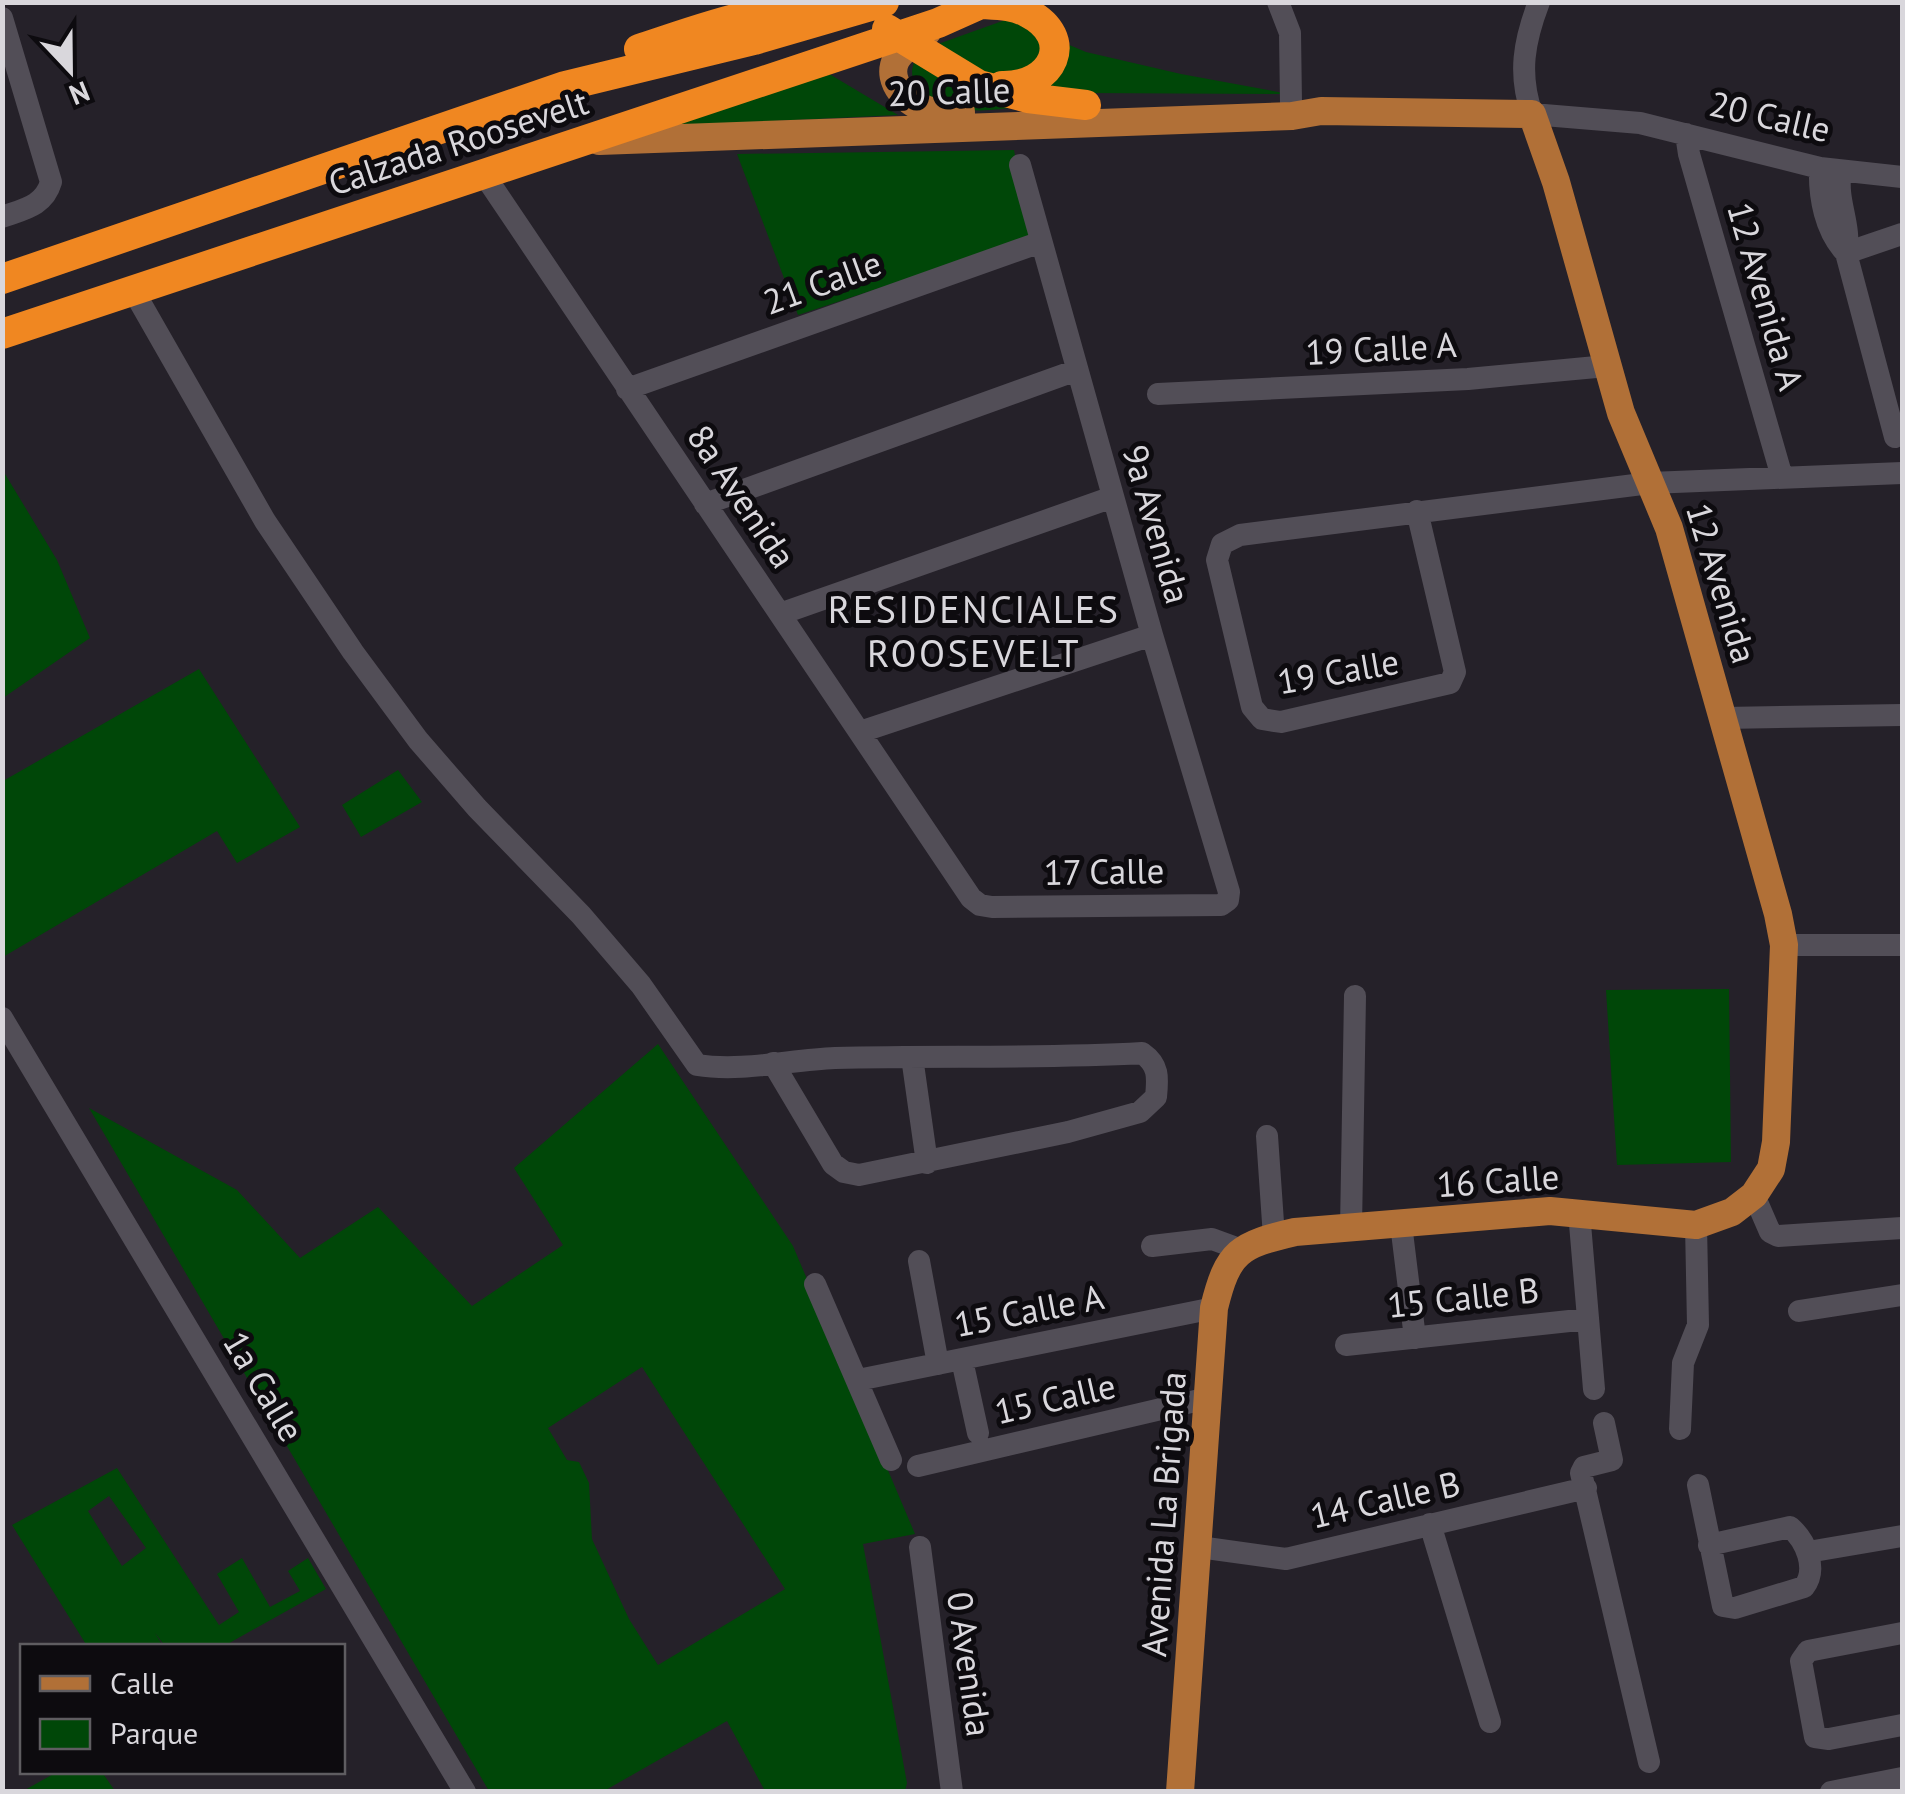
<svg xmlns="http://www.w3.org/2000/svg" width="1905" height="1794" font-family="'PT Sans',sans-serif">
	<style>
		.green { fill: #004708; fill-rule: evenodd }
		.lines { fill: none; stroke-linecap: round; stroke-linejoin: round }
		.minor { stroke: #524e57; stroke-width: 22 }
		.major { stroke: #b17037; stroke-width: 28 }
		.highway { stroke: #f08721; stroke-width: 30 }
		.labels { text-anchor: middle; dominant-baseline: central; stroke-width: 10; stroke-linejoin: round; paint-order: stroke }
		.street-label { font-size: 35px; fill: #d9d7dc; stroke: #0d0b0f }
		.neighbourhood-label { font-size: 38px; letter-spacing: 2.5px; fill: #d9d7dc; stroke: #0d0b0f }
	</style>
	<rect width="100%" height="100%" fill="#252129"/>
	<path class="green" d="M1008 19 1086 52 1181 74 1289 94 1085 93 981 71 938 44Z
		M917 56 1026 106C1009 107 988 112 971 110 942 107 897 90 917 56Z
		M826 72 898 115 670 126Z
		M1014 150 1030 238 798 315 737 154Z
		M2 469 57 560 90 638 3 698Z
		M199 669 300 827 237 863 217 831 3 957V781Z
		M398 770 422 802 361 837 342 805Z
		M1729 989 1731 1162 1617 1165 1606 990Z
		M658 1044 793 1246 915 1534 863 1544 907 1783 905 1791H765L727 1721 604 1791H489L89 1108 237 1190 300 1258 378 1207 472 1306 563 1245 514 1168ZM642 1367 785 1589 658 1665 629 1619 592 1539 589 1483 579 1462 567 1460 548 1428Z
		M117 1468 219 1625 239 1612 217 1574 242 1558 270 1607 300 1591 288 1571 308 1558 326 1589 224 1646H165L155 1633 163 1646H87L12 1525ZM109 1496 146 1548 122 1566 88 1511Z
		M57 1772H102L115 1791H23Z"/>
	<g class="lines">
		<path class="minor" d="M1278 2 1290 33 1291 103
			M1539 2C1524 41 1518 74 1532 114L1640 123 1820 168 1902 177
			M2 18 51 182C44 206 24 209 2 217
			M1686 134 1689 154 1782 477
			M1820 168C1819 197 1825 231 1846 253
			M1841 171C1835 200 1852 225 1846 253L1895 437
			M483 173 971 898 980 905 992 907 1221 905 1228 900 1229 892 1152 635 1020 165
			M1846 253 1902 234
			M133 290 265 521 353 652 418 740 477 808 581 915 641 985 697 1065C742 1072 789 1060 835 1058 937 1055 1039 1059 1142 1053 1159 1065 1158 1077 1156 1097L1140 1112 1068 1132 859 1175 844 1172 833 1164 773 1063
			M627 389 1041 242
			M1158 394 1468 379 1607 366
			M705 504 1077 370
			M1417 511 1455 672 1450 683 1281 722 1262 719 1252 707 1217 560 1222 544 1240 535 1650 483 1902 473
			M780 614 1113 497
			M1724 718 1902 715
			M860 732 1152 635
			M1784 945H1902
			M2 1018 465 1792
			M912 1057 927 1163
			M1267 1136 1274 1237
			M1754 1195 1770 1232 1778 1236 1902 1228
			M1579 1212 1594 1389
			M1401 1224 1415 1338
			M1351 1228 1355 996
			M1152 1246 1212 1239 1242 1250
			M919 1261 938 1364
			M815 1284 891 1460
			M1799 1311 1902 1295
			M1346 1345 1588 1319
			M962 1360 978 1433
			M858 1380 1214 1308
			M1604 1423 1612 1460 1584 1467 1581 1473 1649 1762
			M1680 1429 1683 1363 1698 1325 1696 1225
			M918 1466 1208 1398
			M1698 1485 1723 1606 1735 1608 1804 1587C1818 1569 1806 1541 1790 1527L1709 1545
			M1430 1524 1490 1722
			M920 1547 952 1792
			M1199 1547 1286 1559 1586 1488
			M1808 1552 1902 1536
			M1902 1633 1808 1651 1801 1661 1815 1737 1829 1739 1902 1725
			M1831 1792 1902 1778"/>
		<path class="major" d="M927 32C917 40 902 49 896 60 885 82 909 105 928 110 939 114 950 112 961 112
			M599 141 1292 116 1321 111 1532 114 1556 182 1621 413 1669 528 1778 914 1784 945 1776 1142 1771 1169 1754 1195 1732 1212 1696 1225 1550 1211 1295 1232C1239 1245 1228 1251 1214 1308L1180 1792"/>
		<path class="highway" d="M981 4C997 5 1014 5 1028 13 1076 38 1054 87 1002 86
			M887 29 979 85 1028 98 1086 105
			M639 49C703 28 773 0 841 9
			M2 279 565 86 754 40 884 2
			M2 334 938 23 985 2"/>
	</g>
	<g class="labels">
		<g class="street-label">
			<text transform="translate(949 91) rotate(-2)">20 Calle</text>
			<text transform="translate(1770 116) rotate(13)">20 Calle</text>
			<text transform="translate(458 142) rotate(-18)">Calzada Roosevelt</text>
			<text transform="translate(822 282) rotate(-20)">21 Calle</text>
			<text transform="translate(1766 296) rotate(74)">12 Avenida A</text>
			<text transform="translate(1381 348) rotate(-3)">19 Calle A</text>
			<text transform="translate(742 496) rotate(56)">8a Avenida</text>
			<text transform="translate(1157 524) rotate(74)">9a Avenida</text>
			<text transform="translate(1722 583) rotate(73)">12 Avenida</text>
			<text transform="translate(1338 671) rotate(-10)">19 Calle</text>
			<text transform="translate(1104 871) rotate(-1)">17 Calle</text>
			<text transform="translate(1498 1180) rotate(-4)">16 Calle</text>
			<text transform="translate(1463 1297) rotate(-6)">15 Calle B</text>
			<text transform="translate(1029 1310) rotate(-11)">15 Calle A</text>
			<text transform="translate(264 1386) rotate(59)">1a Calle</text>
			<text transform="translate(1055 1398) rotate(-13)">15 Calle</text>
			<text transform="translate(1385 1499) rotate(-13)">14 Calle B</text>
			<text transform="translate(1163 1514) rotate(-86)">Avenida La Brigada</text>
			<text transform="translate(970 1664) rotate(82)">0 Avenida</text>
		</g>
		<g class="neighbourhood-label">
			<text x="974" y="608">RESIDENCIALES<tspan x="974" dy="44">ROOSEVELT</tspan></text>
		</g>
	</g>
	<rect width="1905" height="1794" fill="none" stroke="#d9d7dc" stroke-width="10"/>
	<rect x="20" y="1644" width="325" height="130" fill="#0d0b0f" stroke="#5f5d61" stroke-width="2.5"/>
	<rect x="40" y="1676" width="50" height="15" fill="#b17037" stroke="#5f5d61" stroke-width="2.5"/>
	<text x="110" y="1694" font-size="30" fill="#d9d7dc">Calle</text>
	<rect x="40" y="1719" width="50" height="30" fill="#004708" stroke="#5f5d61" stroke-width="2.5"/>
	<text x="110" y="1744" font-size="30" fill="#d9d7dc">Parque</text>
	<g transform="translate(70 70) rotate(158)" stroke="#0d0b0f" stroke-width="8" paint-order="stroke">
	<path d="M0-8L18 38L0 25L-18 38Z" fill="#d9d7dc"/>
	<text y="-15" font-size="28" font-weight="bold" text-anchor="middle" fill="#d9d7dc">N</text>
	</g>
</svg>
